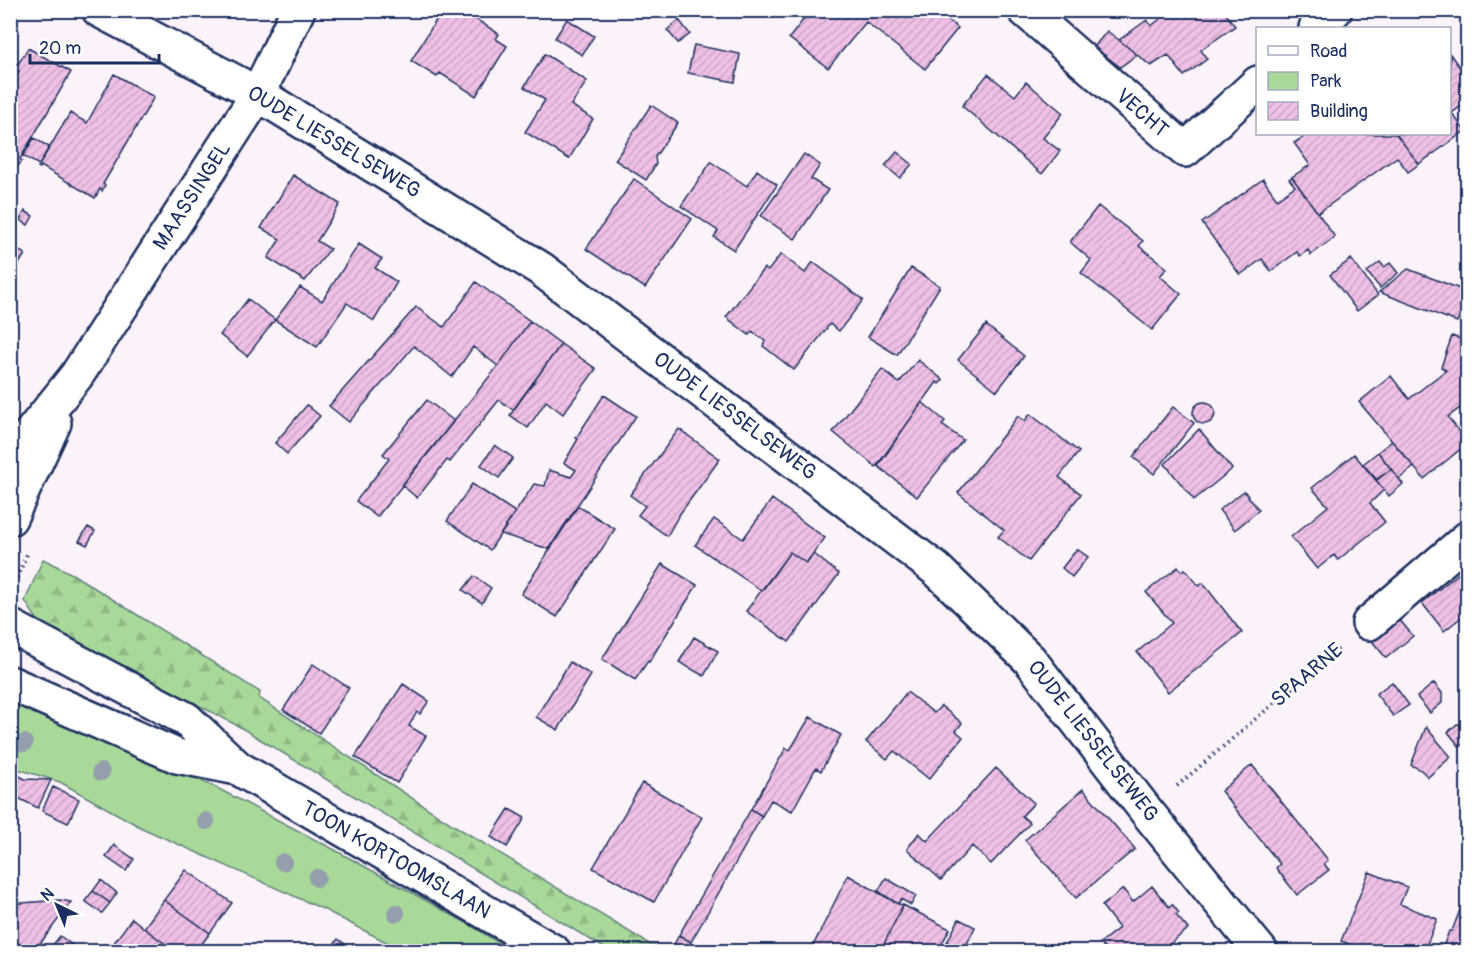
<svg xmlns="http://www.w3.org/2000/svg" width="1478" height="962" font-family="Pangolin,sans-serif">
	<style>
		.green { fill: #a9d999; stroke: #62847c; stroke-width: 1.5 }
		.forest { fill: url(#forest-firs); stroke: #62847c; stroke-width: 1.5 }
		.building { fill: url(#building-hatch); stroke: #1b2f5e; stroke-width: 1.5 }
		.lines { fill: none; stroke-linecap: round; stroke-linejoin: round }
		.street-casing { stroke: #1b2f5e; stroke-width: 38 }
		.secondary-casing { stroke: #1b2f5e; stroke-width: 38 }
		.path { stroke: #1b2f5e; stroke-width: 4; stroke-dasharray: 1.5 4.5; stroke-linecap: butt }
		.street { stroke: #fff; stroke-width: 33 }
		.secondary { stroke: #fff; stroke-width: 33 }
		.tree { fill: #949eac }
		.labels { text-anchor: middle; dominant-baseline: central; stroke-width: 4.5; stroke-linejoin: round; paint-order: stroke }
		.street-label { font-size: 21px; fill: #1b2f5e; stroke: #fff }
	</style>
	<defs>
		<pattern id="forest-firs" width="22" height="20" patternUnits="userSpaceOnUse" patternTransform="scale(1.5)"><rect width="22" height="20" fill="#a9d999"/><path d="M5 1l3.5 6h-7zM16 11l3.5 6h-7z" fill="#91bb86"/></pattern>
		<pattern id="building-hatch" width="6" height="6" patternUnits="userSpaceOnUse" patternTransform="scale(1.5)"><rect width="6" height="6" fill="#efc0e4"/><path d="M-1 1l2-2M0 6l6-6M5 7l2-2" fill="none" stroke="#cca5c6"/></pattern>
	</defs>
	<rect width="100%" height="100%" fill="#fcf2fa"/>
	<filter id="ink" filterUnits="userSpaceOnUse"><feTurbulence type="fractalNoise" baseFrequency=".0167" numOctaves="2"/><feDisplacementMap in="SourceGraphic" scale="12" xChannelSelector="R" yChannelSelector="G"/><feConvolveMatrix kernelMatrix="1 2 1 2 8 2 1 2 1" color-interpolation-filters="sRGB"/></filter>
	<g filter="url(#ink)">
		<path class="green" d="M10 696 215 787 333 849 470 925 512 951H403L325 910 142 828 60 782 11 767Z"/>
		<path class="forest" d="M43 559 74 575 260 692 259 698 450 823 661 951H609L240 727 38 621 25 601Z"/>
		<path class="building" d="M447 10H483L477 20 499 34 496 39 507 46 476 96 440 73 437 77 411 61 438 17 443 20Z
			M811 10H935L958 28 925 69 866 22 828 68 789 38Z
			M1172 10H1223L1235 26 1201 50 1207 59 1184 76 1168 55 1151 66 1119 40 1147 20 1151 26Z
			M567 19 594 36 582 55 555 38Z
			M679 20 690 34 678 43 667 30Z
			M1107 31 1119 40 1137 55 1120 67 1094 47Z
			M694 45 740 54 735 82 688 73Z
			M28 48 71 72 20 159 22 161 12 173 10 172V81L13 82 19 71 15 69Z
			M545 54 587 81 571 105 593 119 569 159 525 132 545 100 524 87Z
			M1450 54 1468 79V101L1452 113 1465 131 1419 164 1396 134H1450Z
			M114 74 154 97 103 184 105 185 102 191 100 189 95 198 41 166 40 168 38 167 70 113 87 123Z
			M988 74 1015 96 1026 82 1063 113 1043 138 1060 151 1042 174 962 106Z
			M651 105 678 123 655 157 656 164 646 180 615 160Z
			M1308 134H1396L1419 164 1408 172 1397 157 1318 213 1292 177 1310 165 1294 143Z
			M34 138 49 147 39 165 23 156Z
			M897 152 912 164 900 178 885 166Z
			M804 154 820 165 811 179 828 190 795 239 761 216Z
			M711 162 747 186 757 170 777 185 734 250 714 237 718 231 681 206Z
			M293 175 340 204 317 241 330 249 305 281 268 258 280 239 261 228Z
			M1292 177 1335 237 1311 255 1308 250 1300 256 1297 252 1271 271 1262 259 1240 275 1202 223 1263 179 1277 199 1295 186 1289 179Z
			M634 179 692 219 645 288 586 249Z
			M1098 206 1143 241 1139 246 1167 268 1160 276 1181 294 1152 330 1081 273 1091 260 1070 242Z
			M25 211 33 216 28 225 20 220Z
			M359 244 382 259 375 268 397 282 374 321 347 303 317 347 275 320 300 287 322 301Z
			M10 246 25 254 16 269 10 266Z
			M781 254 805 273 813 262 863 300 839 331 830 324 794 370 763 346 765 341 752 331 749 335 726 317 764 268 768 271Z
			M1351 259 1378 295 1357 311 1330 275Z
			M1380 262 1384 267 1390 263 1398 273 1380 288 1367 272Z
			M911 268 940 286 897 355 868 337Z
			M1408 269 1468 292 1457 322 1379 292Z
			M476 282 530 321 498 366 473 347 452 377 414 346 349 422 329 406 416 307 444 327Z
			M248 299 275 320 247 356 220 335Z
			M530 321 561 344 513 410 499 400 450 462 447 460 417 498 402 485 498 366Z
			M986 325 1024 356 997 391 958 360Z
			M1452 336 1468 342V402L1448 417 1468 443 1424 479 1359 402 1391 376 1409 399 1446 370 1441 367Z
			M561 344 596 369 563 414 546 401 528 428 510 415Z
			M918 360 943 380 939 384 937 382 876 467 833 432 882 369 899 383Z
			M604 395 636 416 549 549 501 534 534 484 545 486 549 470 571 477 576 470 564 463 578 439 576 438Z
			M427 400 454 421 377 517 356 501 389 459 383 454Z
			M922 402 945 421 942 425 963 440 917 497 878 466Z
			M1193 413a11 11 0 1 1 22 0a11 11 0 1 1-22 0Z
			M307 405 320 416 287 454 275 443Z
			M1173 407 1194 423 1154 474 1133 457Z
			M1030 414 1079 452 1059 477 1081 494 1029 561 998 537 1004 530 958 493 1018 416 1025 421Z
			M679 429 720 459 679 515 667 536 638 515 645 506 630 495Z
			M1199 429 1232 469 1194 500 1165 464Z
			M1392 441 1414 467 1399 479 1378 452Z
			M495 445 513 458 499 478 481 465Z
			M1378 452 1391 469 1377 480 1363 464Z
			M1354 454 1384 490 1370 503 1385 522 1338 560 1334 555 1317 569 1291 537 1328 506 1312 488Z
			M1391 469 1403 484 1389 496 1376 480Z
			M472 484 515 512 490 550 447 521Z
			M1244 491 1259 510 1235 530 1219 510Z
			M772 499 825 538 806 563 790 552 762 591 695 545 714 519 743 539Z
			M578 506 615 529 557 617 521 594Z
			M88 527 95 531 87 545 79 541Z
			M1077 549 1088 557 1072 577 1062 568Z
			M790 552 806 563 814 554 839 574 789 642 746 611Z
			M662 564 697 585 649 662 648 661 635 680 602 659Z
			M1178 567 1181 571 1185 569 1199 586 1203 583 1242 633 1168 692 1137 652 1172 623 1146 592Z
			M1459 573 1468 584V622L1463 616 1444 631 1422 603Z
			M474 576 491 588 482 603 463 590Z
			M1399 619 1413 636 1386 658 1372 641Z
			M694 637 718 651 704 676 679 662Z
			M570 662 591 675 558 730 536 717Z
			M313 664 349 688 319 733 283 710Z
			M1392 682 1409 705 1393 716 1376 694Z
			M1434 683 1442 693V703L1430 713 1417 697Z
			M403 684 429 701 420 714 417 712 409 726 426 736 397 783 355 757Z
			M907 692 934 713 941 706 962 723 956 731 963 737 929 779 894 751 887 759 866 742Z
			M810 717 841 735 821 771 816 768 792 811 771 800 762 816 751 809 786 748 790 750Z
			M1457 724 1468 726V740L1460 747 1448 732Z
			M1426 727 1451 757 1428 777 1421 770 1411 765Z
			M1252 765 1328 860 1324 864 1329 870 1297 895 1276 868 1280 864 1221 791Z
			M996 768 1034 803 1022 816 1030 823 991 864 972 846 941 880 907 849 919 833 927 841Z
			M14 773 25 779 51 780 38 808 10 794V781Z
			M642 783 702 817 654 902 593 868Z
			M53 787 79 799 68 823 42 811Z
			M1083 789 1135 849 1076 898 1025 840Z
			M509 809 525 818 507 847 491 837Z
			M751 809 762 816 691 942 679 935Z
			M114 845 134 859 126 871 106 857Z
			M186 870 232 903 210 933 164 900Z
			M1369 872 1407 887 1400 904 1437 919 1424 952H1358L1359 948 1341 941Z
			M848 875 898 904 903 905 880 952H810Z
			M886 878 916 896 911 905 901 899 898 904 878 891Z
			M101 880 117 893 110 903 93 891Z
			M1152 886 1169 907 1172 904 1179 913 1176 915 1188 929 1160 952H1107L1100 943 1119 928 1102 906 1123 889 1133 902Z
			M93 891 110 903 102 913 85 901Z
			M60 900 71 902 34 952H10V904Z
			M164 900 210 933 196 952H176L144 928Z
			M903 905 950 929 941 945 944 946 941 952H880Z
			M1460 910 1468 913 1467 952H1441L1449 931H1452Z
			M132 918 144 928 176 952H118L111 947Z
			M959 919 975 927 963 952H942Z
			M679 935 691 942 686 950 689 952H670Z
			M60 936 76 948 74 952H59L52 946Z
			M338 939 353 950V952H328Z"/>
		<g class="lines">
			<defs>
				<path id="street" d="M99 10 258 94 541 269 936 569 1030 660 1147 812 1261 952
					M1025 10 1185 150 1258 83
					M1316 28 1335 10
					M10 459 77 375 258 94 298 10
					M10 518 54 423
					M1369 623 1468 538"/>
				<path id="secondary" d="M10 626 186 719 238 768 554 952
					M10 683 177 756 238 768"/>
			</defs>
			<use href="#street" class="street-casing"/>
			<use href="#secondary" class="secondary-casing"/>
			<path class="path" d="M12 589 28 552
				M1177 786 1340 647"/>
			<use href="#street" class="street"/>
			<use href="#secondary" class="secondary"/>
		</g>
		<g class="tree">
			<circle cx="24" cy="743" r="9"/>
			<circle cx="101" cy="772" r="9"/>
			<circle cx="206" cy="821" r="9"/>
			<circle cx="283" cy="862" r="9"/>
			<circle cx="317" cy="878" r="9"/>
			<circle cx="396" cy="913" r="9"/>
		</g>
	</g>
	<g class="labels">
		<g class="street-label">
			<text transform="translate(1142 113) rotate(41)">VECHT</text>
			<text transform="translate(334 142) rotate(31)">OUDE LIESSELSEWEG</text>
			<text transform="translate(192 196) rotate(-57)">MAASSINGEL</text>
			<text transform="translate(735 416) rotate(37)">OUDE LIESSELSEWEG</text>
			<text transform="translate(1307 675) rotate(-40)">SPAARNE</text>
			<text transform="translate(1093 741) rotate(52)">OUDE LIESSELSEWEG</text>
			<text transform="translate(396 860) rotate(30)">TOON KORTOOMSLAAN</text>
		</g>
	</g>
	<rect width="1478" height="962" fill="none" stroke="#fff" stroke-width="36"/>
	<rect x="18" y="18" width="1442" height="926" fill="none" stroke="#1b2f5e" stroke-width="2" filter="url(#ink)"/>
	<rect x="1256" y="27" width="195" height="108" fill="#ffffff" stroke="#a4acbf" stroke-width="1.5"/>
	<rect x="1268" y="46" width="30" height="9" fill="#ffffff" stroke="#a4acbf" stroke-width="1.5"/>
	<text x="1310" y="57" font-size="18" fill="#1b2f5e">Road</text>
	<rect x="1268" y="72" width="30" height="18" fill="#a9d999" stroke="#a4acbf" stroke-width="1.5"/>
	<text x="1310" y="87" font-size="18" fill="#1b2f5e">Park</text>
	<rect x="1268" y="102" width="30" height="18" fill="url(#building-hatch)" stroke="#a4acbf" stroke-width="1.5"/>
	<text x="1310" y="117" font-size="18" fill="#1b2f5e">Building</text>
	<g transform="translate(57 905) rotate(317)" stroke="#ffffff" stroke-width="4.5" paint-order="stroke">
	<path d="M0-4.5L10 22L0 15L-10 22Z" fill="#1b2f5e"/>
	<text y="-9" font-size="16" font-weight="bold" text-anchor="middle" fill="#1b2f5e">N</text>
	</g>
	<path d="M30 54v9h129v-9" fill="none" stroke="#1b2f5e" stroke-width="3"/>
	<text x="39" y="54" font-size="18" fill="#1b2f5e" stroke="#ffffff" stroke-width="4.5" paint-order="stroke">20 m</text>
</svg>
